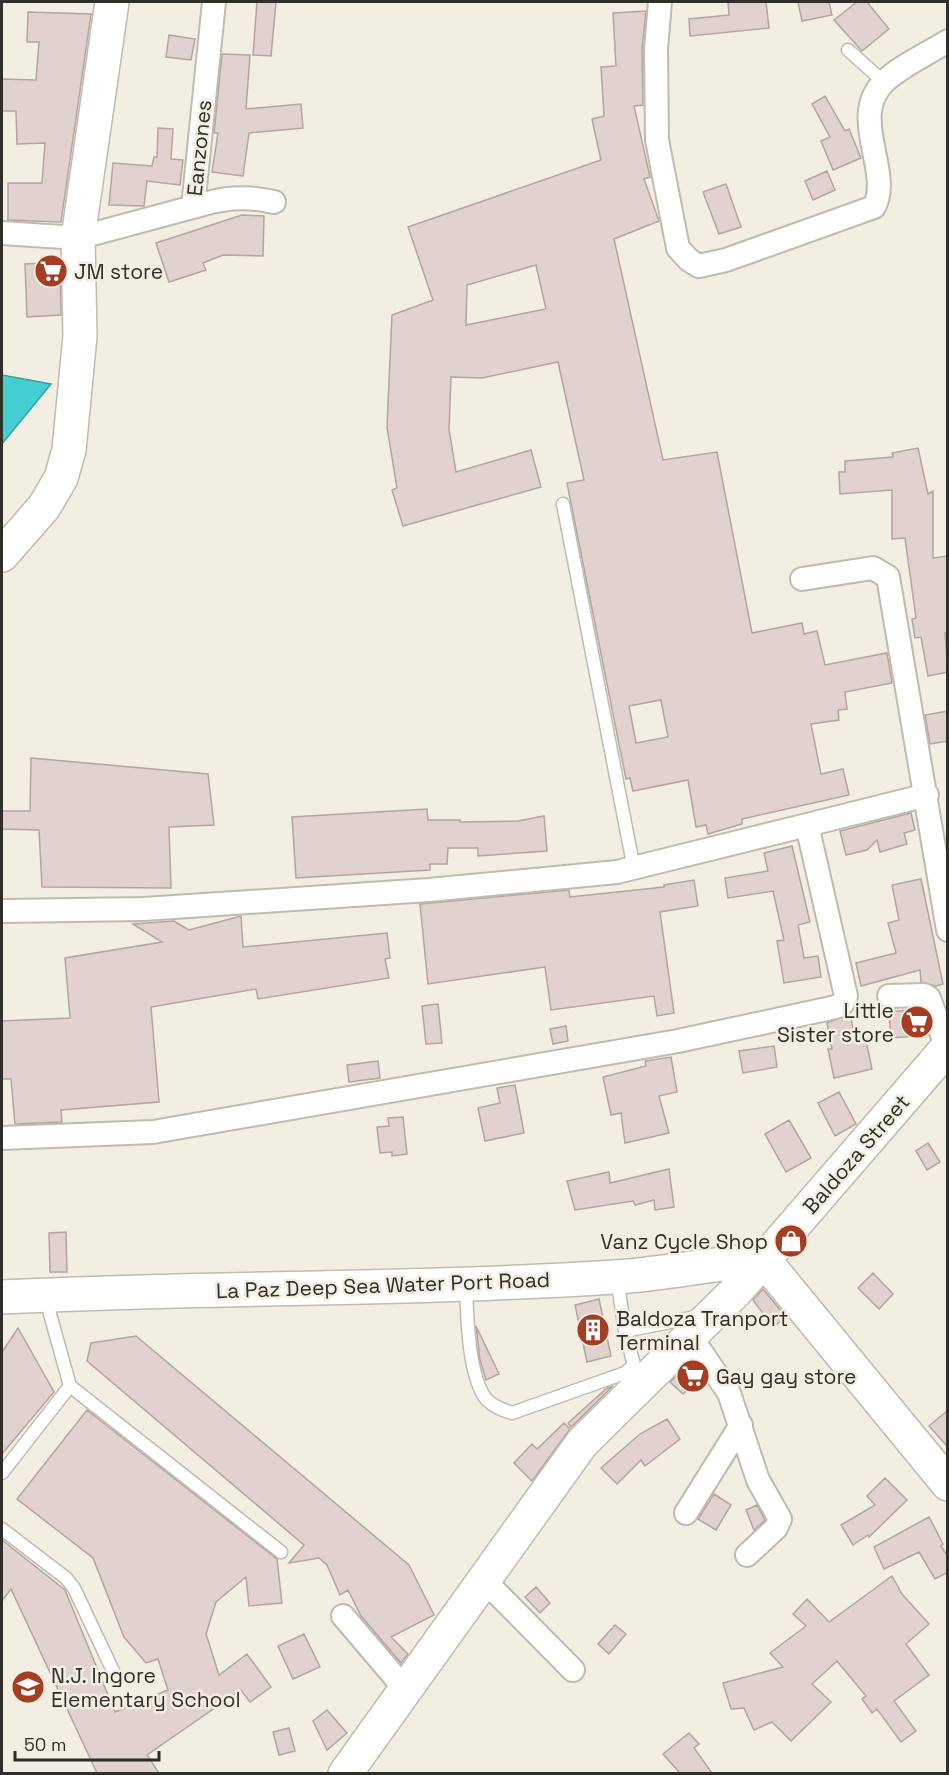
<svg xmlns="http://www.w3.org/2000/svg" width="949" height="1775" font-family="'Space Grotesk',sans-serif">
	<style>
		.water { fill: #43ced1; stroke: #3d9e9f; stroke-width: 1.5 }
		.building { fill: #e1d1cf; stroke: #b3a4a2; stroke-width: 1.5; fill-rule: evenodd }
		.lines { fill: none; stroke-linecap: round; stroke-linejoin: round }
		.lane-casing { stroke: #bfbcaf; stroke-width: 15 }
		.street-casing { stroke: #bfbcaf; stroke-width: 26 }
		.secondary-casing { stroke: #bfbcaf; stroke-width: 36 }
		.primary-casing { stroke: #bfbcaf; stroke-width: 36 }
		.lane { stroke: #fff; stroke-width: 12 }
		.street { stroke: #fff; stroke-width: 22 }
		.secondary { stroke: #fff; stroke-width: 33 }
		.primary { stroke: #fff; stroke-width: 33 }
		.labels { text-anchor: middle; dominant-baseline: central; stroke-width: 5; stroke-linejoin: round; paint-order: stroke }
		.street-label { font-size: 21px; fill: #2f2e29; stroke: #f2eee1 }
		.poi-label { font-size: 21px; fill: #2f2e29; stroke: #f2eee1; text-anchor: start }
	</style>
	<rect width="100%" height="100%" fill="#f2eee1"/>
	<path class="water" d="M2 375 51 384 2 444Z"/>
	<path class="building" d="M257 2H276L271 56 253 55Z
		M728 2H766L769 28 690 36 689 19 729 15Z
		M798 2H829L832 15 802 21Z
		M857 2H867L889 29 862 51 834 20Z
		M646 11 642 49 643 105 634 106 650 177 644 179 659 221 614 239 663 460 717 452 752 633 802 623 804 634 817 631 825 665 887 653 892 683 845 692 847 709 838 710 839 720 811 724 821 774 843 769 849 795 742 819V824L708 834 706 825 696 827 688 780 633 791 630 778 626 779 567 483 584 480 558 362 482 378 451 377 449 429 456 472 531 450 541 487 403 526 392 490 397 488 387 427 392 315 433 300 408 227 601 160 592 119 604 116 601 67 616 66 613 13ZM536 265 546 309 466 325 467 285ZM661 700 668 737 636 743 629 706Z
		M28 12 91 14 61 222 8 220V183H42L45 143 17 144 16 111H2V79L36 80 39 42H27Z
		M169 35 195 39 191 60 166 57Z
		M222 54 250 55 246 109 301 104 303 128 249 133 243 176 212 172 218 133H214Z
		M825 96 845 131 849 129 861 158 833 170 821 141 830 137 812 104Z
		M158 128 173 129 171 159 183 160 180 185 147 181 144 206 109 205 113 163 152 166 154 157H157Z
		M827 171 835 190 813 200 805 181Z
		M726 184 741 227 719 234 703 192Z
		M242 215 264 216 263 256 223 255 203 263 206 270 169 282 156 243Z
		M60 262 61 315 27 317 25 264Z
		M918 448 928 494 933 491V558L948 556V633H945L948 672 928 676 921 637 915 638 912 619 916 618 905 538 892 539V490L840 494 839 472H845V461L893 457 892 453Z
		M948 711V741L930 744 925 715Z
		M31 758 208 774 214 825 169 827 171 888 42 887 39 830 2 829V811H30Z
		M427 809 428 820H460V822L518 821 544 816 547 851 478 856V848H448L447 864H430V870L296 878 292 817Z
		M911 813 915 830 904 833 907 844 880 852 877 840 867 850 846 855 840 831Z
		M792 846 810 922 798 925 804 958 818 956 821 977 784 983 777 941 784 940 773 891 728 898 725 878 768 871 764 853Z
		M921 879 943 984 936 986 921 982 920 970 861 986 856 963 896 953 888 923 899 920 892 885Z
		M694 880 698 906 660 912 674 1013 657 1016 654 996 551 1010 545 967 428 984 420 904 569 890 570 897 664 887V885Z
		M241 916 243 947 387 933 390 958 385 959 389 978 258 999 256 989 151 1007 159 1102 61 1110 62 1122 15 1124 11 1079H2V1021L70 1018 65 958 162 942 133 924 174 921 189 930Z
		M438 1004 442 1043 426 1044 422 1006Z
		M919 1009 928 1035 891 1038 889 1012Z
		M850 1014 856 1043 866 1041 872 1069 834 1078 828 1049H832L827 1023Z
		M566 1026 568 1041 553 1044 550 1029Z
		M774 1046 777 1067 743 1073 739 1051Z
		M671 1057 677 1092 659 1096 669 1133 625 1143 621 1113 611 1115 603 1077 646 1066 645 1061Z
		M378 1061 380 1078 349 1082 347 1065Z
		M515 1085 524 1133 485 1141 478 1108 500 1103 497 1088Z
		M839 1092 856 1124 835 1136 818 1103Z
		M403 1117 407 1154 392 1156V1152L380 1153 377 1127 389 1126 388 1118Z
		M789 1120 811 1158 786 1172 765 1134Z
		M928 1143 940 1162 927 1170 916 1151Z
		M669 1169 674 1207 655 1210 654 1200 635 1205 633 1201 575 1210 567 1181 609 1172 610 1183Z
		M66 1232 67 1272H50L49 1233Z
		M873 1273 893 1294 879 1309 858 1288Z
		M763 1289 786 1317 773 1327 753 1300Z
		M599 1299 611 1356 587 1362 575 1305Z
		M476 1326 499 1374 486 1380 480 1360Z
		M18 1328 54 1392 2 1454V1352Z
		M136 1336 409 1565 434 1615 391 1637 408 1654 401 1663 361 1616 348 1590 340 1595 327 1565 319 1558 289 1563 304 1545 87 1361 91 1343Z
		M691 1362 701 1376 683 1394 670 1382Z
		M613 1386 571 1427 568 1423 606 1389Z
		M87 1410 277 1559 282 1603 249 1606 246 1577 216 1602 206 1634 219 1675 247 1654 271 1687 250 1702 241 1690 147 1755 159 1773H97L11 1589 2 1601V1540L65 1590 115 1712 168 1690 158 1659 146 1663 124 1637 93 1558 17 1499Z
		M948 1410V1447L929 1426Z
		M667 1419 680 1439 645 1466 641 1460 617 1484 601 1468 640 1434Z
		M564 1423 570 1429 532 1481 514 1463 532 1444 537 1449Z
		M885 1478 907 1500 869 1537 868 1535 853 1545 841 1525 875 1505 867 1496Z
		M714 1494 731 1505 716 1530 698 1519Z
		M757 1505 765 1520 754 1530 746 1510Z
		M929 1517 943 1544 941 1546 948 1557V1572L935 1579 919 1552 884 1569 874 1547Z
		M892 1576 902 1594 929 1624 906 1644 929 1675 894 1701 916 1731 901 1742 877 1709 872 1713 862 1699 866 1696 837 1661 812 1684 831 1702 791 1741 772 1722 754 1730 744 1708 731 1709 723 1683 783 1667 770 1653 806 1626 793 1614 807 1599 829 1622Z
		M536 1587 550 1603 540 1613 525 1597Z
		M615 1625 626 1634 609 1654 598 1644Z
		M304 1634 320 1667 293 1679 278 1646Z
		M327 1710 347 1733 327 1750 313 1721Z
		M289 1728 295 1751 279 1755 273 1732Z
		M689 1733 699 1744 694 1748 712 1773H680L663 1754Z"/>
	<g class="lines">
		<defs>
			<path id="lane" d="M848 50 884 82
				M563 504 634 869
				M466 1285C467 1314 468 1378 487 1400 494 1407 503 1410 512 1413L625 1373 634 1365 625 1331 617 1278
				M45 1296 70 1386 281 1552
				M625 1331 700 1316
				M2 1473 70 1386
				M2 1529 66 1578 74 1588 114 1673"/>
			<path id="street" d="M660 2 656 49 657 140 678 248 689 260 699 266 726 260 874 207C893 172 848 117 884 82 899 67 929 53 948 41
				M193 207C222 198 244 195 274 202
				M2 233 78 238 193 207 214 2
				M802 579 873 568 888 577 948 930
				M807 825 927 795
				M2 911 144 909 429 890 617 872 807 825 846 996 843 1003 836 1007 678 1041 153 1132 2 1138
				M889 996 924 995 929 998 947 1048
				M691 1337 729 1393 758 1480 780 1519 776 1528 747 1555
				M686 1513 741 1425
				M483 1579 573 1670
				M343 1616 405 1689"/>
			<path id="secondary" d="M2 555 44 507 61 478 69 450 80 336 78 238 112 2
				M2 1297C206 1287 411 1290 615 1277 665 1274 713 1263 764 1260
				M345 1774 582 1443 736 1291 764 1260"/>
			<path id="primary" d="M948 1047 764 1260 948 1484"/>
		</defs>
		<use href="#lane" class="lane-casing"/>
		<use href="#street" class="street-casing"/>
		<use href="#secondary" class="secondary-casing"/>
		<use href="#primary" class="primary-casing"/>
		<use href="#lane" class="lane"/>
		<use href="#street" class="street"/>
		<use href="#secondary" class="secondary"/>
		<use href="#primary" class="primary"/>
	</g>
	<defs>
		<symbol id="supermarket-disc" viewBox="-11 -11 22 22"><circle r="9.5" fill="#a53d22" stroke="#f2eee1"/><path d="M-6-5.5h2.5l.6 2H6L4.5 2H-2.5L-4.4-4H-6ZM-1.5 3.2a1.3 1.3 0 1 0 .1 0ZM3 3.2a1.3 1.3 0 1 0 .1 0Z" fill="#fff"/></symbol>
		<symbol id="shop-disc" viewBox="-11 -11 22 22"><circle r="9.5" fill="#a53d22" stroke="#f2eee1"/><path d="M-5-2.5h2.3a2.7 3.5 0 0 1 5.4 0H5L5.5 6h-11ZM-1.5-2.5h3a1.5 2.3 0 0 0-3 0Z" fill="#fff"/></symbol>
		<symbol id="building-disc" viewBox="-11 -11 22 22"><circle r="9.5" fill="#a53d22" stroke="#f2eee1"/><path d="M-4-6H4V6H1V3H-1V6H-4ZM-2.5-4.3h1.7v1.8h-1.7ZM.8-4.3h1.7v1.8H.8ZM-2.5-1h1.7V.8h-1.7ZM.8-1h1.7V.8H.8Z" fill="#fff"/></symbol>
		<symbol id="school-disc" viewBox="-11 -11 22 22"><circle r="9.5" fill="#a53d22" stroke="#f2eee1"/><path d="M0-5L7-2L0 1L-7-2ZM-4 1L0 2.5L4 1V4Q0 6-4 4Z" fill="#fff"/></symbol>
	</defs>
	<g fill-rule="evenodd">
		<use href="#supermarket-disc" x="32" y="252" width="38" height="38"/>
		<use href="#supermarket-disc" x="898" y="1003" width="38" height="38"/>
		<use href="#shop-disc" x="772" y="1222" width="38" height="38"/>
		<use href="#building-disc" x="574" y="1311" width="38" height="38"/>
		<use href="#supermarket-disc" x="674" y="1357" width="38" height="38"/>
		<use href="#school-disc" x="9" y="1668" width="38" height="38"/>
	</g>
	<g class="labels">
		<g class="street-label">
			<text transform="translate(199 148) rotate(-84)">Eanzones</text>
			<text transform="translate(856 1154) rotate(-49)">Baldoza Street</text>
			<text transform="translate(383 1285) rotate(-2)">La Paz Deep Sea Water Port Road</text>
		</g>
		<g class="poi-label">
			<text x="74" y="271">JM store</text>
			<text x="894" y="1010" text-anchor="end">Little<tspan x="894" dy="24">Sister store</tspan></text>
			<text x="768" y="1241" text-anchor="end">Vanz Cycle Shop</text>
			<text x="616" y="1318">Baldoza Tranport<tspan x="616" dy="24">Terminal</tspan></text>
			<text x="716" y="1376">Gay gay store</text>
			<text x="51" y="1675">N.J. Ingore<tspan x="51" dy="24">Elementary School</tspan></text>
		</g>
	</g>
	<rect width="949" height="1775" fill="none" stroke="#2f2e29" stroke-width="6"/>
	<path d="M15 1751v9h144v-9" fill="none" stroke="#2f2e29" stroke-width="3"/>
	<text x="24" y="1751" font-size="18" fill="#2f2e29" stroke="#f2eee1" stroke-width="4.5" paint-order="stroke">50 m</text>
</svg>
